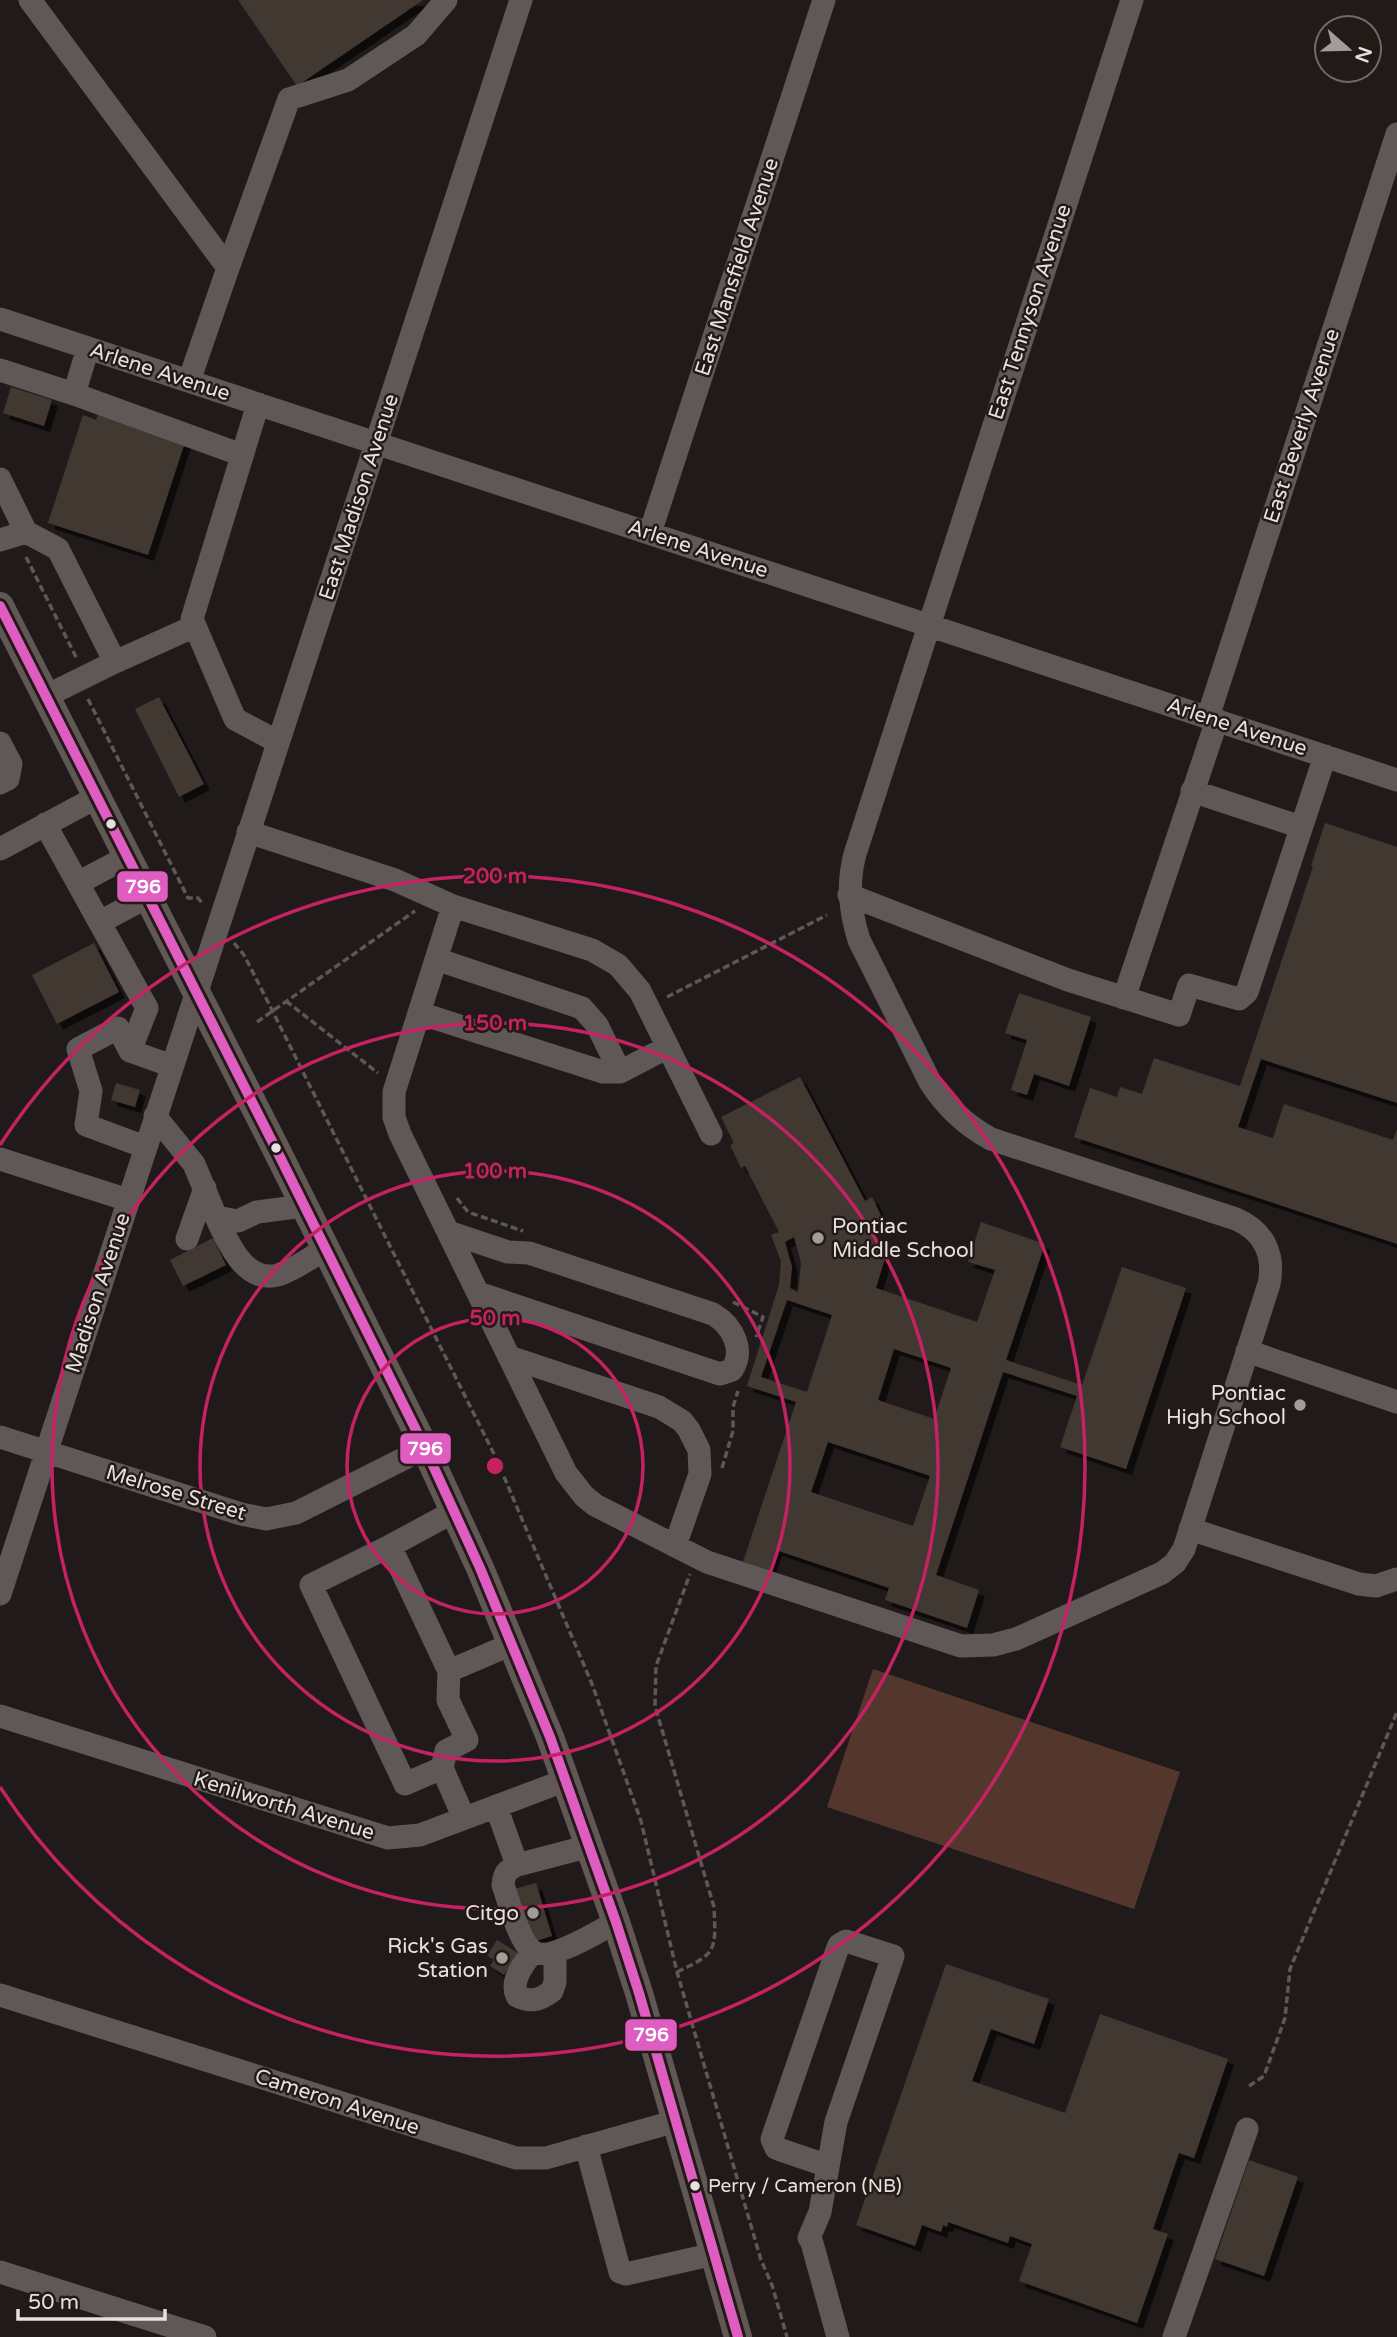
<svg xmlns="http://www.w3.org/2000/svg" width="1397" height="2337" font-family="'Varela Round',sans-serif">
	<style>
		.green { fill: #53372d }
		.building { fill: #423733; fill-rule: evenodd; filter: url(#shadow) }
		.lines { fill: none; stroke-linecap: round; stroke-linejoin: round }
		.path { stroke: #5d5756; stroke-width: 3.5; stroke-dasharray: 7 3.5; stroke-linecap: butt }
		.minor { stroke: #605856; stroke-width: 23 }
		.major { stroke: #615856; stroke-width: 28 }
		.bus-1-casing { stroke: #231a17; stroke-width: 16 }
		.bus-1 { stroke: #df5cc1; stroke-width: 10 }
		.ring { fill: none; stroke: #c42262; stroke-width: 3.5 }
		.bus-dot { fill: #e7e0de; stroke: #231a17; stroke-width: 2.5 }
		.poi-dot { fill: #a19b99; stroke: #231a17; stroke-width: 2.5 }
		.labels { text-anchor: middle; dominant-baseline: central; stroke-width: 5; stroke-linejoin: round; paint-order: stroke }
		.bus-label { font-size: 19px; fill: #e7e0de; stroke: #231a17; text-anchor: start }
		.street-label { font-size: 21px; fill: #e7e0de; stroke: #231a17 }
		.poi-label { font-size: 21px; fill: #e7e0de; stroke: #231a17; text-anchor: end }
		.centre { fill: #c42262; stroke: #231a17; stroke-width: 3.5 }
		.ring-label { font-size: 21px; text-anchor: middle; font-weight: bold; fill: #c42262; stroke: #231a17; stroke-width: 5; stroke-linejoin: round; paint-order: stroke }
		.line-badge { stroke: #231a17; stroke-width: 2.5 }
		.badge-label { font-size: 19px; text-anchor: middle; font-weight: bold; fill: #fff }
	</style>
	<defs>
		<filter id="shadow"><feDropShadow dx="6" dy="6" stdDeviation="0" flood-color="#0009"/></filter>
	</defs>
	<rect width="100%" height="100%" fill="#201b1a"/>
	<path class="green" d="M873 1669 1180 1772 1134 1909 827 1807Z"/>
	<path class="building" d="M238 0H423L297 86Z
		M11 387 52 400 44 426 3 413Z
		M99 411 186 439 148 555 48 523 83 415 96 420Z
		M159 697 204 784 179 797 135 709Z
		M1325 823 1397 847V1103L1261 1059 1238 1127 1273 1138 1284 1104 1393 1140 1397 1129V1244L1074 1137 1090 1088 1117 1097 1120 1087 1142 1094 1154 1058 1240 1086 1313 866H1311Z
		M94 943 119 992 57 1024 32 975Z
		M1019 993 1091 1017 1069 1086 1034 1074 1027 1095 1011 1090 1027 1040 1005 1033Z
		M800 1077 865 1201 872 1197 884 1222 870 1229 885 1258 876 1288 977 1322 995 1270 968 1262 981 1222 1045 1244 1006 1360 1082 1385 1122 1267 1186 1288 1126 1469 1060 1447 1077 1396 1003 1372 936 1575 979 1590 967 1628 885 1600 889 1588 776 1550 769 1571 743 1562 796 1402 747 1386 779 1285 781 1261 771 1235 779 1232 745 1166 741 1168 730 1145 734 1143 721 1117ZM794 1237 801 1263 798 1292 790 1288 792 1267 785 1242ZM787 1300 832 1315 807 1392 761 1377ZM894 1349 951 1368 934 1419 878 1400ZM828 1442 930 1476 913 1526 811 1492Z
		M116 1083 140 1090 135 1107 111 1100Z
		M213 1238 226 1265 183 1286 170 1260Z
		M536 1883 552 1936 530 1943 514 1889Z
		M497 1940 518 1953 504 1975 490 1966 494 1960 487 1956Z
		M946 1964 1049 1999 1034 2044 991 2029 972 2081 1065 2113 1100 2014 1228 2059 1194 2158 1179 2153 1153 2229 1168 2234 1137 2323 1019 2281 1032 2244 1010 2236 1008 2243 948 2222 947 2227 943 2225 941 2232 922 2225 915 2246 856 2225Z
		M1249 2160 1298 2177 1264 2276 1215 2259Z"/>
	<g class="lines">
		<path class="path" d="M26 557 77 659
			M88 699 188 898H198L203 904
			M234 943 244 955 269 1004 496 1458 592 1684 641 1821 677 1972 761 2260 772 2285 787 2337
			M667 997 827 915
			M286 1001 378 1073
			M257 1022 415 911
			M457 1198 468 1212 523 1231
			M733 1302 763 1317 756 1337
			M722 1468 733 1431V1407L738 1391
			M677 1972C717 1953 716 1951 714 1907L655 1706 656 1666 690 1574
			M1249 2086 1264 2076 1285 2018 1290 1969 1397 1712"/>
		<path class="minor" d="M30 0 228 268 189 381
			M228 268 289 99 348 80 416 35 446 0
			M0 319 1397 780
			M0 370 74 394 88 348
			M74 394 242 455
			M258 404 192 619 235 719 278 742
			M0 479 26 532
			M650 533 824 0
			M0 540 26 532 58 549 115 662 46 696
			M115 662 195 626
			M1208 717 1397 134
			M0 743 11 764 8 779 0 783
			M1192 791 1301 827
			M45 824 147 1008 130 1051
			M248 832 395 880 453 906 592 950 618 965 640 991 711 1134
			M0 849 97 797
			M78 883 127 857
			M849 895 1068 980 1179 1015 1189 985 1239 999 1247 992 1325 756
			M453 906 394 1092V1117L400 1134 566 1473 584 1496 595 1505 707 1562 961 1646 993 1645 1016 1639 1162 1573 1175 1563 1184 1549 1269 1284C1275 1255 1264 1231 1236 1219L991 1139C965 1125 946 1107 930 1082L859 940C850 911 847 884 855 854L1132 0
			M100 922 147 897
			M436 959 582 1008 597 1025 620 1072
			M1124 998 1217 720
			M419 1013 603 1072H620L668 1047
			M155 1116 194 1164 216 1217 238 1221 257 1212 304 1206
			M145 1147 86 1125 91 1091 78 1049 118 1028 130 1051 172 1066
			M0 1159 128 1200
			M216 1217C227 1240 244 1284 278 1275 294 1270 310 1258 325 1249
			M448 1232 508 1252 529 1253 713 1314C733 1326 745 1350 732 1370L720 1374 478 1293
			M187 1239 205 1188
			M1247 1351 1397 1402
			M509 1357 659 1407 682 1421 689 1430 699 1450 700 1474 675 1546
			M0 1437 241 1514 266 1519 296 1513 425 1448
			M455 1511 390 1546 449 1671 512 1644
			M1190 1529 1359 1584 1376 1586 1397 1579
			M390 1546 311 1585 405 1784 442 1768 464 1818
			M0 1594 521 0
			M0 1716 388 1838 420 1835 566 1780
			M442 1768 446 1751 467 1740 448 1700 449 1671
			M496 1806 517 1865
			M590 1846 517 1865C507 1870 504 1873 503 1885 509 1902 518 1938 531 1950 547 1965 600 1930 616 1922
			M533 1952C523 1964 510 1981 517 1996 531 2003 540 2000 552 1991L555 1982V1953
			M0 1995 516 2158H546L676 2121
			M586 2146 620 2272 626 2274 714 2254
			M809 2238 820 2212 836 2122 893 1956 846 1941 839 1945 837 1950 772 2139 776 2148 781 2150 828 2166
			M812 2243 838 2337
			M0 2272 205 2337
			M1174 2337 1247 2129"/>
		<path class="major" d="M0 606 276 1149 425 1448 480 1568 550 1737 616 1922 639 1993 738 2337"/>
		<defs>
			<path id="bus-1" d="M0 606 276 1149 425 1448 480 1568 550 1737 616 1922 639 1993 738 2337"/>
		</defs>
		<use href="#bus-1" class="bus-1-casing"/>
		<use href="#bus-1" class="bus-1"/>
	</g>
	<g class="ring">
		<circle cx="495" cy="1466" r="148"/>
		<circle cx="495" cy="1466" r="295"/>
		<circle cx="495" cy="1466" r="443"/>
		<path d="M0 1145A590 590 0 1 1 0 1787"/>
	</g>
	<g class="bus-dot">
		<circle cx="111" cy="824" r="6"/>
		<circle cx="276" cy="1148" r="6"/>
		<circle cx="695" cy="2186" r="6"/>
	</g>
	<g class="poi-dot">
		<circle cx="818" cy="1238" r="7"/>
		<circle cx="1300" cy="1405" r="7"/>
		<circle cx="533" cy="1913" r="7"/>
		<circle cx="502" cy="1958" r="7"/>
	</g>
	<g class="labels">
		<g class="bus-label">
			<text x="708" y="2186">Perry / Cameron (NB)</text>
		</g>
		<g class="street-label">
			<text transform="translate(737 267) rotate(-72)">East Mansfield Avenue</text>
			<text transform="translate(1030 312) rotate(-72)">East Tennyson Avenue</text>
			<text transform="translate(160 372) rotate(18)">Arlene Avenue</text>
			<text transform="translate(1302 426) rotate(-72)">East Beverly Avenue</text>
			<text transform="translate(359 497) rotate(-72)">East Madison Avenue</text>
			<text transform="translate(698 549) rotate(18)">Arlene Avenue</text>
			<text transform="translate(1237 727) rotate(18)">Arlene Avenue</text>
			<text transform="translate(98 1293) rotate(-72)">Madison Avenue</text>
			<text transform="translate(176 1493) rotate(17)">Melrose Street</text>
			<text transform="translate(284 1806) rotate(17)">Kenilworth Avenue</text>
			<text transform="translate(337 2102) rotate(18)">Cameron Avenue</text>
		</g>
		<g class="poi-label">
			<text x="832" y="1226" text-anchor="start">Pontiac<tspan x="832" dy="24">Middle School</tspan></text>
			<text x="1286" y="1393">Pontiac<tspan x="1286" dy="24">High School</tspan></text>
			<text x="519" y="1913">Citgo</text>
			<text x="488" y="1946">Rick's Gas<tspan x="488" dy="24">Station</tspan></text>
		</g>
	</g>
	<circle cx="495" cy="1466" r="10" class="centre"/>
	<g class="ring-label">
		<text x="495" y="883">200 m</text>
		<text x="495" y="1030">150 m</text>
		<text x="495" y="1178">100 m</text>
		<text x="495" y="1325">50 m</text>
	</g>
	<g class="line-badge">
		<rect x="116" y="870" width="53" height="33" rx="7" fill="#df5cc1"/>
		<rect x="399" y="1432" width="53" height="33" rx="7" fill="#df5cc1"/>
		<rect x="624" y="2018" width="54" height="34" rx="7" fill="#df5cc1"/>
	</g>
	<g class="badge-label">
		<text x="143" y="893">796</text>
		<text x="425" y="1455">796</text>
		<text x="651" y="2041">796</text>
	</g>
	<g transform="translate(1348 49) rotate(110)"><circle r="33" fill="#231a17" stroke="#716967" stroke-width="2"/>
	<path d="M0-5L12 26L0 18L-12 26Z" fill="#a19b99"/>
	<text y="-10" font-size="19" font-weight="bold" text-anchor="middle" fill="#e7e0de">N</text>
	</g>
	<path d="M18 2309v10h147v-10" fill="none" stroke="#e7e0de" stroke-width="3.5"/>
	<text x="28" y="2309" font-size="21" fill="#e7e0de" stroke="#231a17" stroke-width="5" paint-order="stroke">50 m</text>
</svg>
